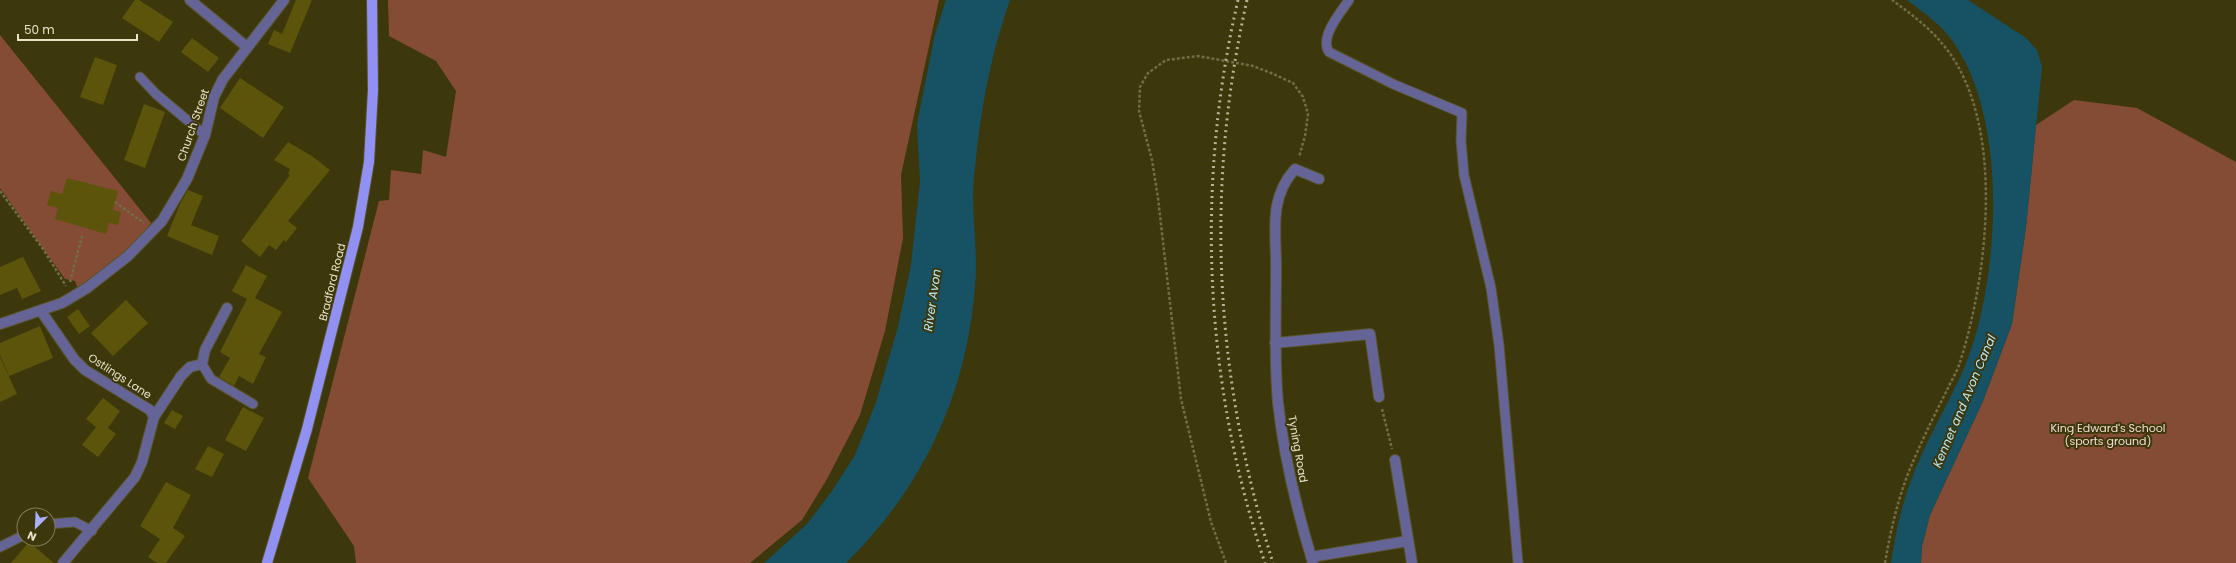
<svg xmlns="http://www.w3.org/2000/svg" width="2236" height="563" font-family="Poppins,sans-serif">
	<style>
		.green { fill: #854c35 }
		.water { fill: #165263 }
		.building { fill: #5d540b }
		.lines { fill: none; stroke-linecap: round; stroke-linejoin: round }
		.service-casing { stroke: #58532a; stroke-width: 11 }
		.minor-casing { stroke: #58532a; stroke-width: 12 }
		.primary-casing { stroke: #58532a; stroke-width: 12 }
		.path { stroke: #726d47; stroke-width: 2.5; stroke-dasharray: 3 2; stroke-linecap: butt }
		.service { stroke: #646596; stroke-width: 9 }
		.minor { stroke: #646596; stroke-width: 10 }
		.primary { stroke: #9191f4; stroke-width: 10 }
		.rail { stroke: #b8b494; stroke-width: 3; stroke-dasharray: 2 4; stroke-linecap: butt }
		.labels { text-anchor: middle; dominant-baseline: central; stroke-width: 4; stroke-linejoin: round; paint-order: stroke }
		.street-label { font-size: 11px; fill: #e7e4c8; stroke: #3d370c }
		.park-label { font-size: 11px; fill: #f3dcd4; stroke: #3d370c }
		.water-label { font-size: 12px; font-style: italic; fill: #b9eafb; stroke: #3d370c }
	</style>
	<rect width="100%" height="100%" fill="#3d370c"/>
	<path class="green" d="M388 0H939L901 175 903 238 885 331 860 415 827 479 802 520 750 563H356L354 546 308 478 379 201 389 200 391 170 421 174 423 150 446 157 456 91 436 61 389 36Z
		M0 35 151 223C132 251 106 270 78 289L75 281 65 279 0 188Z
		M2074 100 2137 108 2236 162V563H1921L1922 546 1930 515 1983 401 2012 324 2026 227 2036 125Z"/>
	<path class="water" d="M946 0H1010C993 48 983 97 977 148 976 163 973 178 973 193 973 224 978 255 975 287 966 395 924 486 846 563H764L807 524 832 491 855 455 876 402 898 327 911 265 920 181 917 124 935 34Z
		M1907 0H1968L2026 38 2037 50 2042 67 2026 227 2012 324 1983 401 1930 515 1922 546 1921 563H1891C1895 537 1900 511 1909 486 1924 442 1950 403 1967 361 2000 275 2008 121 1954 43 1942 25 1924 13 1907 0Z"/>
	<path class="building" d="M135 0H139L173 22 159 42 122 18Z
		M296 0H312L290 53 268 44 274 30 282 34Z
		M192 38 219 58 208 72 181 52Z
		M95 57 117 65 103 105 80 97Z
		M240 78 284 107 263 138 220 108Z
		M144 104 165 112 145 168 124 160Z
		M288 142 312 156 330 170 288 221 297 228 286 242 284 240 276 250 269 245 260 257 241 241 290 175 288 174 290 169 274 160Z
		M67 178 118 191 113 210 121 212 118 225 109 223 106 234 55 219 58 208 47 205 51 191 62 194Z
		M188 190 203 196 191 225 219 236 212 255 167 236 180 204Z
		M23 257 41 291 22 299 17 288 0 295V267Z
		M246 265 267 276 255 298 282 312 259 354 266 357 253 384 239 376 234 386 219 377 230 358 220 352 247 299 232 291Z
		M126 300 148 323 113 356 91 333Z
		M78 309 90 326 79 334 67 317Z
		M40 326 53 358 9 376 0 355V343Z
		M0 357 17 394 0 402Z
		M103 398 120 411 108 428 116 434 98 457 82 445 96 427 86 419Z
		M243 407 264 418 246 451 225 440Z
		M172 410 183 416 175 429 164 423Z
		M208 446 224 454 212 477 195 469Z
		M166 482 191 495 173 528 185 536 166 563H157L148 557 160 539 140 526Z
		M29 542 54 563H11Z"/>
	<g class="lines">
		<defs>
			<path id="service" d="M1349 0C1341 12 1319 37 1329 52L1393 84 1462 113 1461 141 1464 175 1491 288 1499 345 1518 563
				M140 77 156 94 205 135
				M202 364 211 379 253 404
				M48 524 75 522 92 531
				M0 547 24 535"/>
			<path id="minor" d="M190 0 247 47
				M41 311 74 359 85 370 150 410 154 417 142 462 135 477 63 563
				M0 324 62 303 87 288 128 256 162 221 187 179 205 135 214 97 223 79 284 0
				M1275 343 1370 334 1379 397
				M154 417 181 376 190 367 202 364 205 350 227 308
				M1395 460 1412 563
				M1311 557 1408 541
				M1313 563C1297 511 1284 457 1278 403 1274 360 1276 316 1276 273 1277 235 1267 200 1295 169L1319 179"/>
			<path id="primary" d="M267 563 307 429 358 227 369 162 373 90 372 0"/>
		</defs>
		<use href="#service" class="service-casing"/>
		<use href="#minor" class="minor-casing"/>
		<use href="#primary" class="primary-casing"/>
		<path class="path" d="M0 191 43 249 66 286
			M115 202 144 223
			M70 282 82 236
			M1382 409 1392 449
			M1226 563 1211 522 1181 399 1158 198 1152 160 1139 111 1140 87 1148 73 1166 60 1198 56 1253 66 1271 73 1293 83 1303 97 1308 114 1305 136 1299 157
			M1885 563C1891 527 1900 490 1915 457 1925 434 1936 412 1947 390 1951 381 1957 372 1960 362 1988 275 2006 123 1945 47 1930 28 1911 14 1892 0"/>
		<use href="#service" class="service"/>
		<use href="#minor" class="minor"/>
		<use href="#primary" class="primary"/>
		<path class="rail" d="M1238 0C1195 185 1204 383 1265 563
			M1247 0C1204 190 1215 378 1273 563"/>
	</g>
	<g class="labels">
		<g class="street-label">
			<text transform="translate(193 125) rotate(-71)">Church Street</text>
			<text transform="translate(332 282) rotate(-76)">Bradford Road</text>
			<text transform="translate(120 376) rotate(33)">Ostlings Lane</text>
			<text transform="translate(1298 449) rotate(80)">Tyning Road</text>
		</g>
		<g class="park-label">
			<text x="2108" y="428">King Edward's School<tspan x="2108" dy="13">(sports ground)</tspan></text>
		</g>
		<g class="water-label">
			<text transform="translate(932 300) rotate(-82)">River Avon</text>
			<text transform="translate(1964 401) rotate(-67)">Kennet and Avon Canal</text>
		</g>
	</g>
	<g transform="translate(36 527) rotate(204)"><circle r="19" fill="#3d370c" stroke="#817c57"/>
	<path d="M0-3L7 15L0 10L-7 15Z" fill="#acaffb"/>
	<text y="-6" font-size="11" font-weight="bold" text-anchor="middle" fill="#e7e4c8">N</text>
	</g>
	<path d="M18 34v6h119v-6" fill="none" stroke="#e7e4c8" stroke-width="2"/>
	<text x="24" y="34" font-size="12" fill="#e7e4c8" stroke="#3d370c" stroke-width="3" paint-order="stroke">50 m</text>
</svg>
